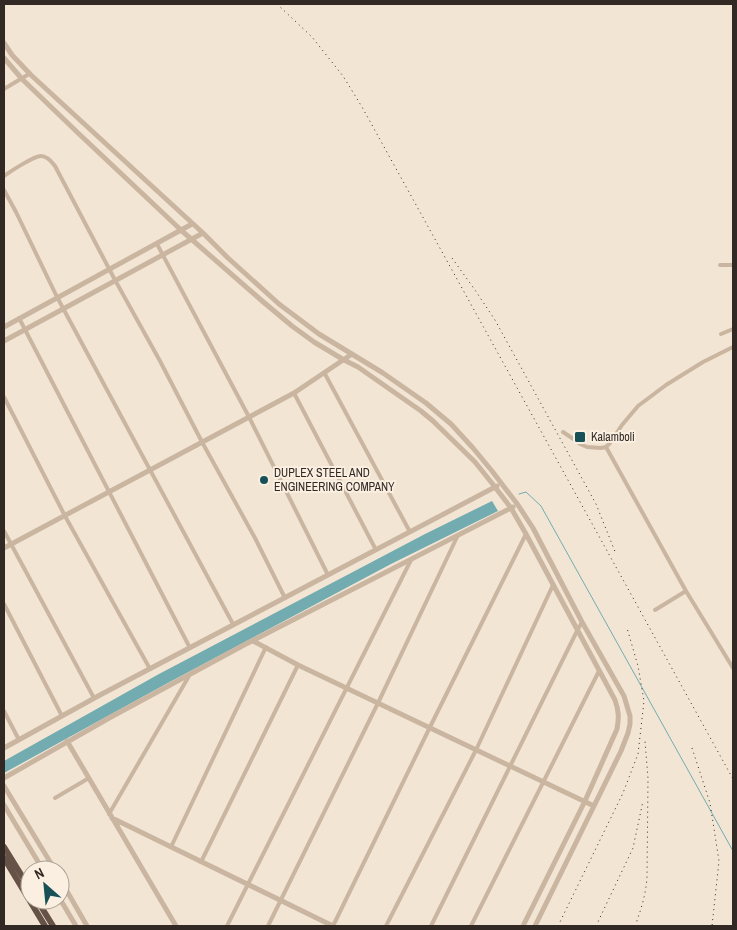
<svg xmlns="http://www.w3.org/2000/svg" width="737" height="930" font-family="'Archivo Narrow',sans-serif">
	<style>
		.water { fill: #72acb1 }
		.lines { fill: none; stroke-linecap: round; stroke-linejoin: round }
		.stream { stroke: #72acb1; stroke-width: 1 }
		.minor { stroke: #cab5a0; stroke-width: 4 }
		.tertiary { stroke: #cab5a0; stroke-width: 5 }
		.trunk { stroke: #665246; stroke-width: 6 }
		.rail { stroke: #332924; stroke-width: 1; stroke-dasharray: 1 4; stroke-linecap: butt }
		.poi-dot { fill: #175157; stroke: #faefe0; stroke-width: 2 }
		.labels { text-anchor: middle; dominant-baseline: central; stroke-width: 4; stroke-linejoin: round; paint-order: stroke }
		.poi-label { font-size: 12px; fill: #332924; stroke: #faefe0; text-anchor: start }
	</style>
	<rect width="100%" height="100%" fill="#f2e5d4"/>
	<path class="water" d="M492 501 498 511 391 564 166 684 4 773V761L159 674 425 534Z"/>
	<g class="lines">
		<path class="stream" d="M519 494 526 492 541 506 733 851"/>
		<path class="minor" d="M4 89 29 74
			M4 176C11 171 34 156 41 156 47 156 52 162 55 166L115 280 160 361 202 442 255 538 285 598
			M4 190 16 212 57 297 233 624
			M157 244 249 417 328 575
			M720 265H733
			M19 318 190 648
			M721 334 733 329
			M325 374 410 532
			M294 393 376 550
			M4 397 65 516 150 669
			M563 432 575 440 580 444 587 447 601 448 606 447 610 443 622 425 638 406 666 385 703 362 733 347
			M606 447 686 591 655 610
			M4 531 94 698
			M686 591 733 668
			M4 604 62 716
			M4 711 19 740
			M55 798 89 778
			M109 814 189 676
			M171 847 266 647
			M201 862 298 665
			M227 926 411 560
			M268 926 378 703 458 535
			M333 926 430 727 526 534
			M386 926 476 750 553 585
			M431 926 577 631 582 622
			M471 926 599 671"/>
		<path class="tertiary" d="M4 43 12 55 31 75 203 233 228 258 279 304 319 334 383 373 426 403 451 424 473 448 492 471 518 505 533 528 582 622 624 696 630 716V724L628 733 621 751 535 926
			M4 58 22 79 77 132 182 231 261 300 292 326 314 342 344 360 358 367 421 411 433 421 475 462 495 487 511 508 526 534 615 700C619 711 619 718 617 729L585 801 523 926
			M4 327 192 224
			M4 341 203 233
			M4 548 294 393 352 354
			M253 641 298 665 594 806
			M67 741 176 926
			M4 748 100 695 497 486
			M4 778 111 717 244 645 513 507
			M4 786 55 870
			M4 805 43 870
			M112 818 333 926
			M60 879 87 926
			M60 899 76 926"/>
		<path class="trunk" d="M4 847 30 889
			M4 858 45 926
			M37 900 53 926"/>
		<path class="rail" d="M277 4 312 37 343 76 362 107 733 779
			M452 258 475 290 495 320 596 504 616 554
			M692 748 710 803 719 861 712 926
			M558 926 623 793 638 754 644 701 638 666 627 628
			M596 926 633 848 643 801
			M635 926C641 910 646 894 647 877L648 778 645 741"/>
	</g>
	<g class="poi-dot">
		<rect x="574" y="431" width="12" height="12" rx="2.5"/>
		<circle cx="264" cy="480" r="5"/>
	</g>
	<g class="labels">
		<g class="poi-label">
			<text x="591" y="437">Kalamboli</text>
			<text x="274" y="473">DUPLEX STEEL AND<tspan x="274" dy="14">ENGINEERING COMPANY</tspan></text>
		</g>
	</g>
	<rect width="737" height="930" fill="none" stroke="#332924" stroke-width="10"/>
	<g transform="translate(45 885) rotate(333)"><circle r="24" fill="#faefe0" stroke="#aaa095"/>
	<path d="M0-4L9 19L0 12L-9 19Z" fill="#175157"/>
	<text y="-8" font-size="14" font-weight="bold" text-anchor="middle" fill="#332924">N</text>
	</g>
</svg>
